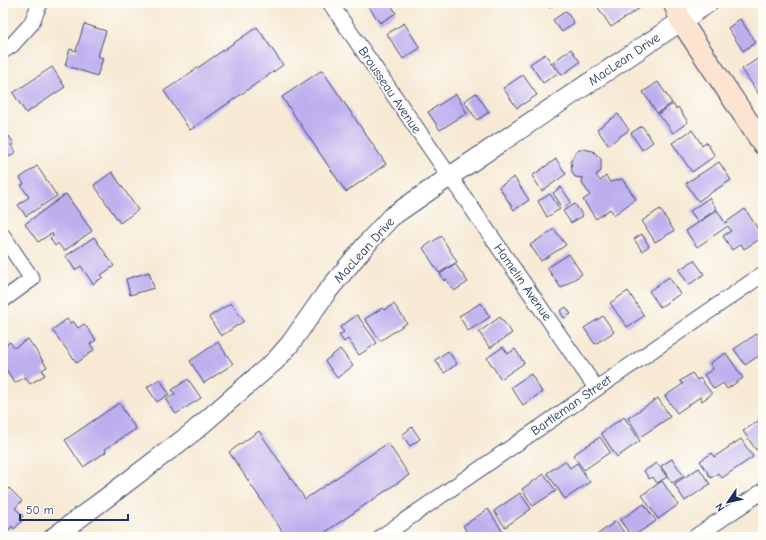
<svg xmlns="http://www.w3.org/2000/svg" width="766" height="540" font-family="'Comic Neue',sans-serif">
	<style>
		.building { fill: #bdaeee }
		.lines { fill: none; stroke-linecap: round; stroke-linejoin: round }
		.minor-casing { stroke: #3c4b70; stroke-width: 17 }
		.tertiary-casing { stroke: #3c4b70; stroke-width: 21 }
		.secondary-casing { stroke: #3c4b70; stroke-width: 23 }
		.minor { stroke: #fff; stroke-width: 15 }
		.tertiary { stroke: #fff; stroke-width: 19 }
		.secondary { stroke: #fde4d1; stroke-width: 21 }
		.labels { text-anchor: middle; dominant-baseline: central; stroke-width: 4; stroke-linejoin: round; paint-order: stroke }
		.street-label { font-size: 13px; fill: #1b2f5e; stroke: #fdfcf7 }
	</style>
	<rect width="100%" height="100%" fill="#fdfcf7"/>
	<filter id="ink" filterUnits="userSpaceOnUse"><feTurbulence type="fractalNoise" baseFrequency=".025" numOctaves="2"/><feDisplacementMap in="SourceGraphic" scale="8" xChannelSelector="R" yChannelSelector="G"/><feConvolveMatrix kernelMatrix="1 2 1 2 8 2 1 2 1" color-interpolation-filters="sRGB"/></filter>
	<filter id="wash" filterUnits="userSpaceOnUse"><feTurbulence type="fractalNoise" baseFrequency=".012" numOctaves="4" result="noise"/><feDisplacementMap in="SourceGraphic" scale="16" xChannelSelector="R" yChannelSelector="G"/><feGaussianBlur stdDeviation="0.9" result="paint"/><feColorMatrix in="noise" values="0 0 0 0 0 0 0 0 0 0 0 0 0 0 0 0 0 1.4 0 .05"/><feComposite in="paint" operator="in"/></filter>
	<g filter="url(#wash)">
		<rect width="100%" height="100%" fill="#f7e9d4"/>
		<g id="blocks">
			<path class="building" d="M366 3H390L396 13 380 23Z
				M545 3H556L549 8Z
				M595 3H636L640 8 611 27Z
				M566 11 574 23 562 32 553 20Z
				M740 19 756 42 743 51 728 28Z
				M404 23 420 48 403 59 387 34Z
				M84 24 106 31 98 56 103 58 97 76 65 65 70 49 76 51Z
				M257 27 283 65 190 130 164 91Z
				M571 49 580 62 562 75 553 62Z
				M545 54 558 73 543 83 530 64Z
				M759 58 763 64V103L761 100 762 99 742 69Z
				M52 67 65 87 26 113 13 93Z
				M322 70 386 164 346 192 282 97Z
				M523 75 537 95 517 108 503 88Z
				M658 82 672 103 657 113 643 92Z
				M476 93 489 112 477 120 464 101Z
				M456 94 467 113 440 130 428 112Z
				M673 104 676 109 678 107 688 122 673 133 663 119 662 120 658 114Z
				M618 114 629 130 608 145 597 129Z
				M642 126 653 142 642 150 631 133Z
				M692 130 702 145 706 142 715 156 692 172 672 143Z
				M3 134 6 138 9 136 14 144 11 145 16 152 3 161Z
				M583 149 593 151 601 159V171L596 175 600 181 606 176 610 182 622 179 636 199 614 215 610 209 596 219 583 200 590 195 582 183 583 178 575 177 572 172 571 160 577 151Z
				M556 159 566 174 542 191 532 176Z
				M719 162 731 180 698 201 686 183Z
				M37 166 57 196 26 216 18 205 29 197 21 185 24 184 20 178Z
				M112 172 138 210 120 223 94 185Z
				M514 177 529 200 514 210 499 187Z
				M561 187 571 202 563 208 553 193Z
				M66 194 92 231 64 251 58 243 55 246 50 238 53 236 52 233 38 242 25 224Z
				M550 194 560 209 547 217 538 201Z
				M709 198 717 209 698 222 690 211Z
				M575 204 583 216 571 223 563 211Z
				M660 209 674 231 655 242 642 221Z
				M745 209 763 237 744 249 741 244 732 250 723 236 731 231 728 226 697 247 686 231 717 210 725 223Z
				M554 229 566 245 541 261 530 245Z
				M642 234 649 246 642 251 634 239Z
				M441 236 457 262 439 273 423 248Z
				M94 237 114 266 101 275 103 277 93 284 81 266 75 270 66 256Z
				M569 254 582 274 561 288 547 268Z
				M694 260 704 274 689 285 679 270Z
				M455 264 468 282 454 291 446 279 444 281 440 274Z
				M149 272 154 288 130 295 126 279Z
				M669 277 680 294 660 307 649 291Z
				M628 291 644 316 627 327 610 303Z
				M231 303 244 321 221 336 209 317Z
				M481 303 490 317 468 331 459 316Z
				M394 304 407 323 380 341 365 319 382 308 384 310Z
				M566 307 571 314 564 318 560 311Z
				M357 315 377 343 359 355 348 339 344 342 339 335 344 332 340 327Z
				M603 316 614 332 595 344 584 328Z
				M500 317 512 333 490 348 479 332Z
				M67 319 70 323 73 321 78 328 84 324 96 340 90 344 94 350 77 363 52 330Z
				M758 333 763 340V353L745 365 734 349Z
				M28 339 47 367 42 370 45 375 30 384 25 377 15 383 3 365V347L10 342 14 348Z
				M218 342 233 364 204 383 190 361Z
				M503 347 508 354 515 349 524 363 501 379 487 358Z
				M340 349 353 366 337 378 325 361Z
				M448 351 457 364 444 373 435 360Z
				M726 353 743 378 727 389 723 383 714 389 704 375 713 369 710 363Z
				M692 373 697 380 700 378 712 394 702 401 700 397 677 413 665 396 683 384 680 381Z
				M531 374 542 392 523 405 511 387Z
				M160 379 169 394 157 402 147 387Z
				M188 379 201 398 176 414 166 400 175 394 172 390Z
				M658 398 670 417 640 437 628 418Z
				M119 403 136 429 105 449 106 452 83 467 65 440Z
				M624 417 640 441 617 457 601 433Z
				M763 418V445L756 450 743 431Z
				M412 427 420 439 410 446 402 435Z
				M259 431 305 499 388 443 409 475 318 537H286L229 452Z
				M600 437 610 452 584 470 573 455Z
				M741 439 753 457 722 478 718 473 711 478 700 461 712 453 714 457Z
				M672 459 684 476 672 483 661 466Z
				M565 461 570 468 577 463 590 482 565 499 547 473Z
				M657 463 667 477 657 483 653 477 649 479 644 471Z
				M699 468 710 484 685 501 674 484Z
				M544 474 556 491 533 506 522 489Z
				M662 481 678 505 658 519 642 495Z
				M9 488 22 501 15 508 23 516 20 519 22 521 14 529 12 526 9 530 3 524V495Z
				M520 493 531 509 505 527 494 511Z
				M644 504 656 521 632 537 620 520Z
				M488 509 506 537H470L463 526Z
				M616 521 627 537H594Z"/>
		</g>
	</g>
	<g filter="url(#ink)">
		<use href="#blocks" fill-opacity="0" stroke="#3c4b70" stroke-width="1"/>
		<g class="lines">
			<defs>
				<path id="minor" d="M330 3 596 388
					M3 51 12 45 31 24 40 3
					M3 236 32 279 3 300
					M381 537 763 274
					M695 537 763 491"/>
				<path id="tertiary" d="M54 537 114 492 193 432 276 360 290 344 326 293 370 240 391 217 449 177 708 3"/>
				<path id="secondary" d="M674 3 681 21 763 144"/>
			</defs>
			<use href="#minor" class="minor-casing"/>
			<use href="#tertiary" class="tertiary-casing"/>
			<use href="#secondary" class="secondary-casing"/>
			<use href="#minor" class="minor"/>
			<use href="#tertiary" class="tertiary"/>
			<use href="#secondary" class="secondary"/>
		</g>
	</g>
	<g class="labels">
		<g class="street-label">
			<text transform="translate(624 59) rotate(-34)">MacLean Drive</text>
			<text transform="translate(390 90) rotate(56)">Brousseau Avenue</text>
			<text transform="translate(364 250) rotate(-48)">MacLean Drive</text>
			<text transform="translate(523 282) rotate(55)">Hamelin Avenue</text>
			<text transform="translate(571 405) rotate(-35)">Bartleman Street</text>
		</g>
	</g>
	<rect width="766" height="540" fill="none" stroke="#fdfcf7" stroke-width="16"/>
	<g transform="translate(728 502) rotate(236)" stroke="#fdfcf7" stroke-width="3" paint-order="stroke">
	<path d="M0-3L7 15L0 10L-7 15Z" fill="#1b2f5e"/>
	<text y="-6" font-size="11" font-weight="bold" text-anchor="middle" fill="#1b2f5e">N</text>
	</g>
	<path d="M20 514v6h108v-6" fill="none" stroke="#1b2f5e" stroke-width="2"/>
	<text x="26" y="514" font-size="12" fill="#1b2f5e" stroke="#fdfcf7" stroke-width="3" paint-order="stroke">50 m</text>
</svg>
